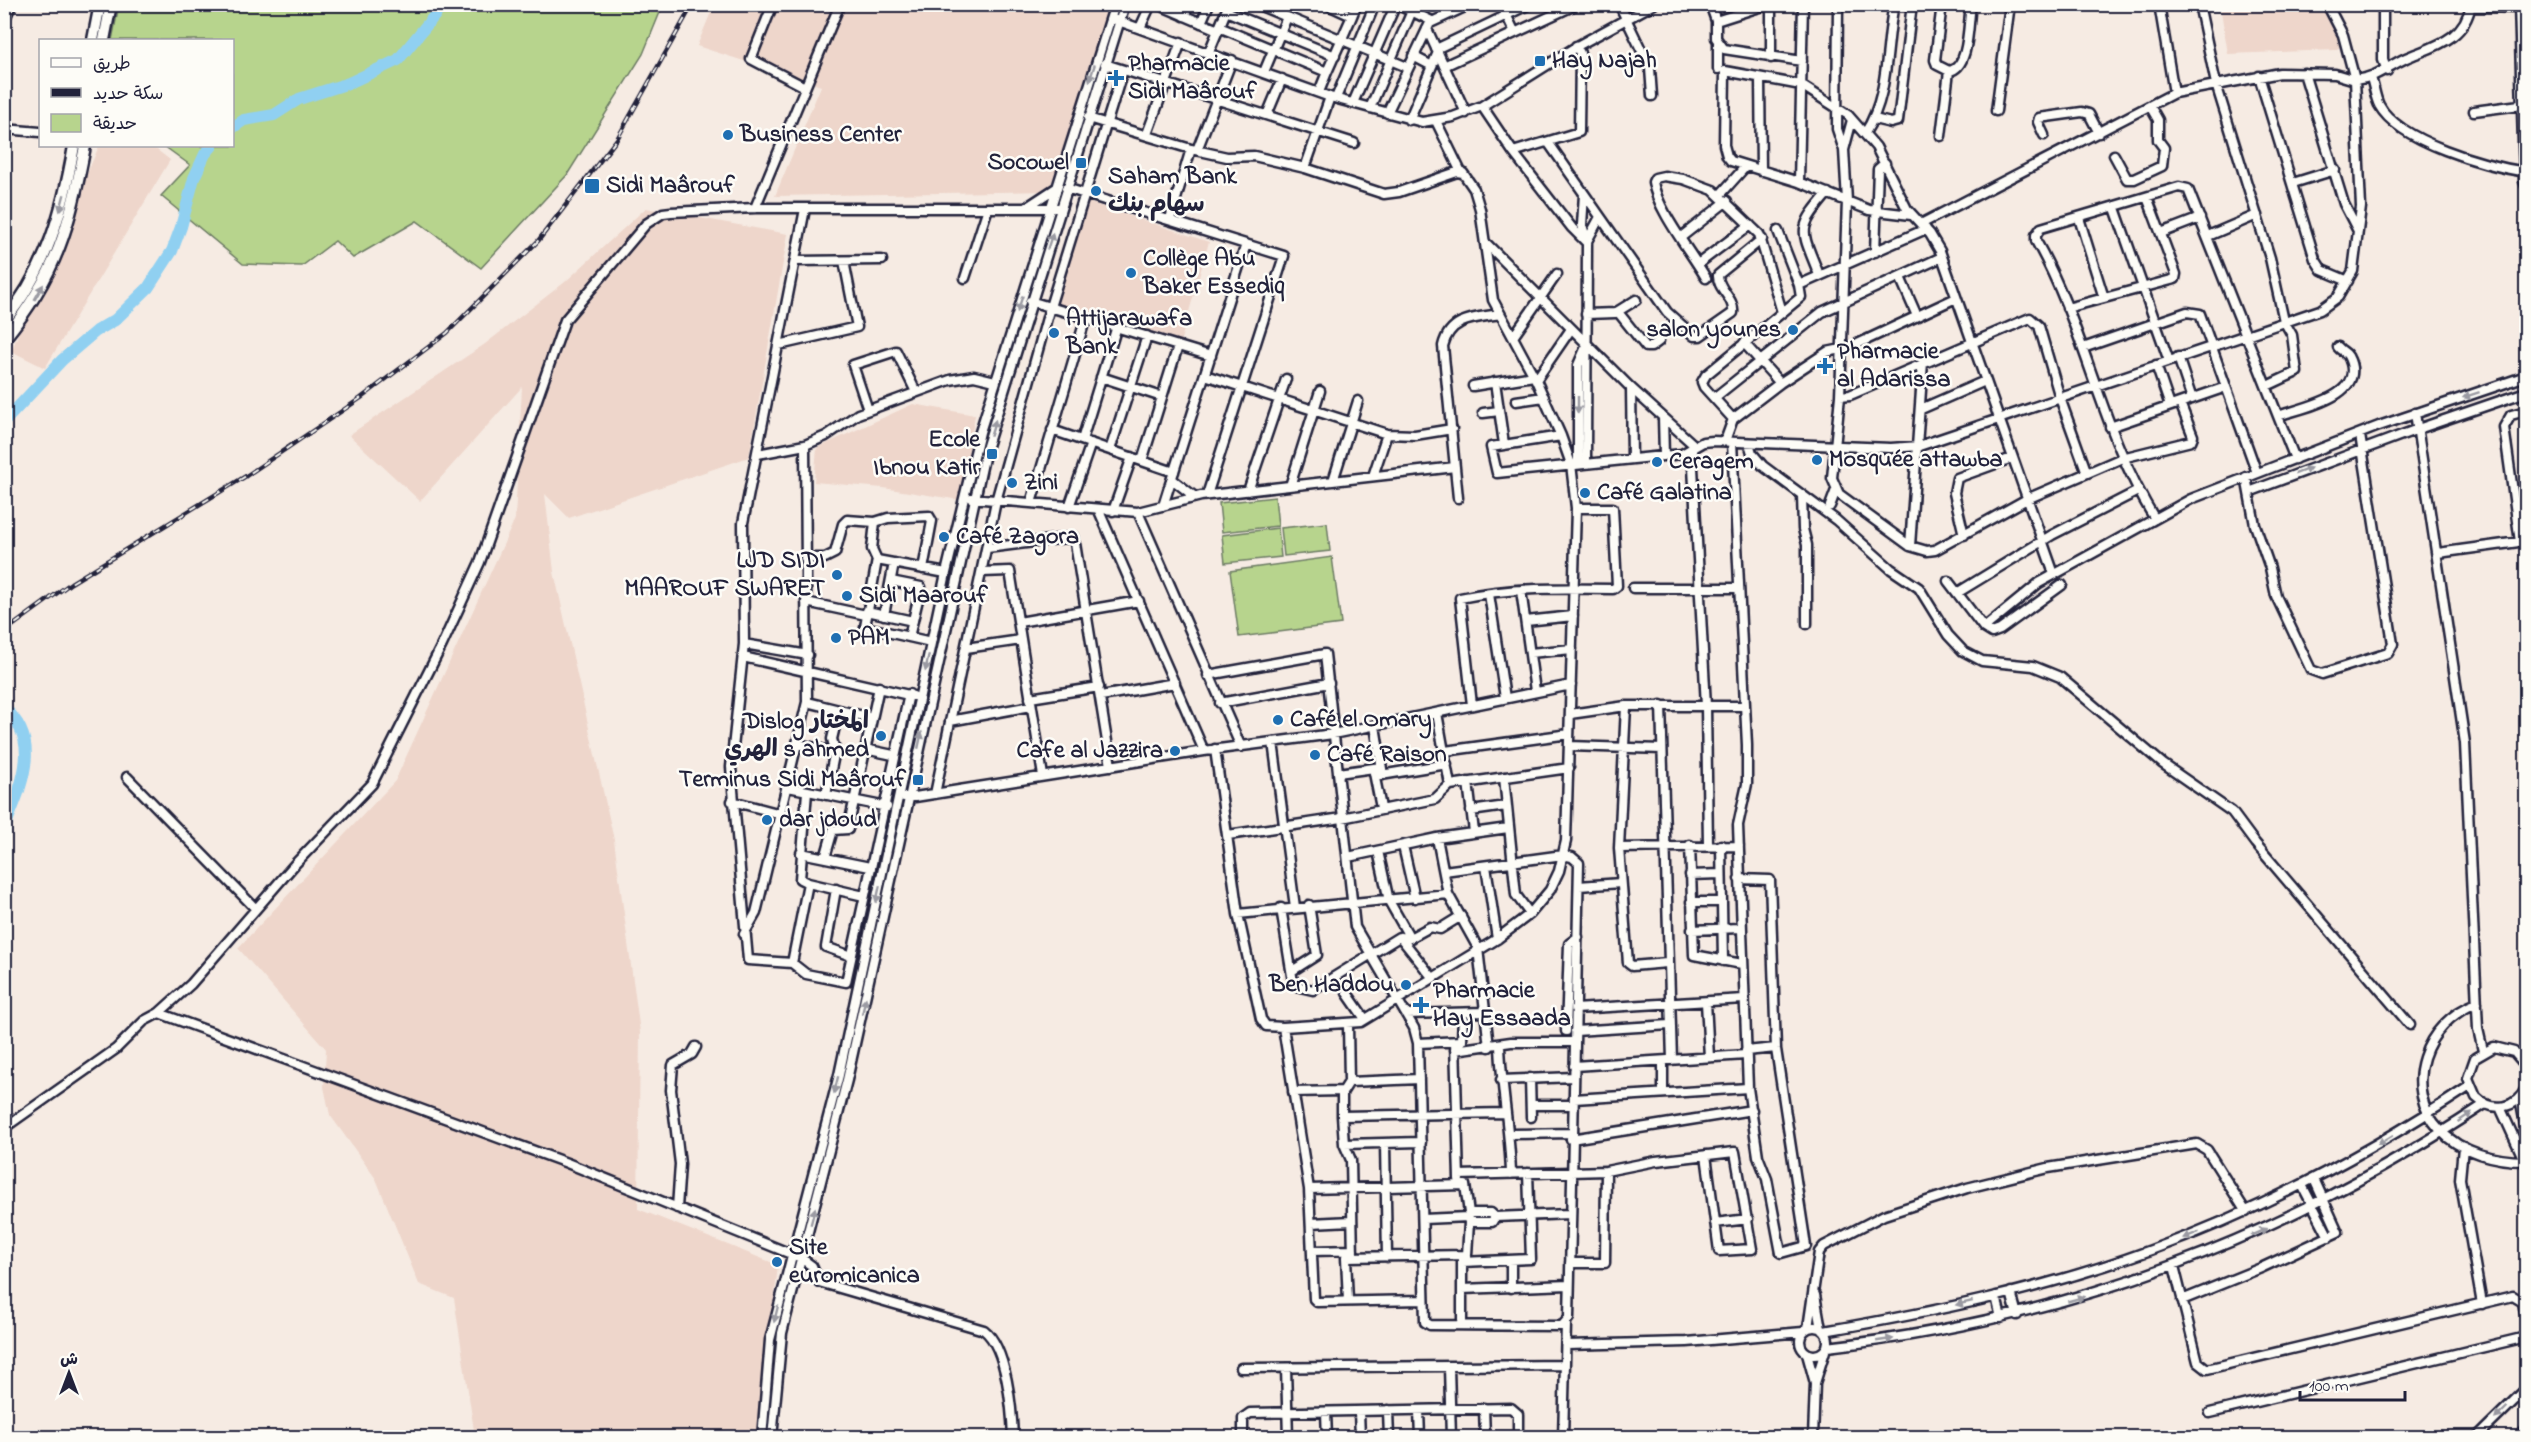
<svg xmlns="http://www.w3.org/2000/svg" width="2531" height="1442" font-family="'Indie Flower','Playpen Sans Arabic',sans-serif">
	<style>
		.built { fill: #eed6cb }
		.green { fill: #b7d48d; stroke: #6c7b64; stroke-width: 1.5 }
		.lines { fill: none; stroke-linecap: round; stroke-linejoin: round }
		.river { stroke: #90d0f1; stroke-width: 12 }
		.minor-casing { stroke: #22223b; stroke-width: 13 }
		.major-casing { stroke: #22223b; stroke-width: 15 }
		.minor { stroke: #fdfcf7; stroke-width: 8 }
		.major { stroke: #fdfcf7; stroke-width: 10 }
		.rail-casing { stroke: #22223b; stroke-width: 4.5 }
		.rail { stroke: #fdfcf7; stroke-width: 2; stroke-dasharray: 7; stroke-linecap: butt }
		.oneway { fill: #9a9aa2 }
		.poi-dot { fill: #1f6fb2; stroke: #fdfcf7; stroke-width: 2 }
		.labels { text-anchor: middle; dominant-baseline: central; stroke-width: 5; stroke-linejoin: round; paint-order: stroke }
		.poi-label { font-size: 24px; font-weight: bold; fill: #22223b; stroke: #fdfcf7; text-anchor: start }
	</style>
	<rect width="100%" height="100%" fill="#f6ebe3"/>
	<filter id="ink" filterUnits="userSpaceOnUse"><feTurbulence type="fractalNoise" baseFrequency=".0167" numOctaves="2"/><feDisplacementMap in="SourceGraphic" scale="12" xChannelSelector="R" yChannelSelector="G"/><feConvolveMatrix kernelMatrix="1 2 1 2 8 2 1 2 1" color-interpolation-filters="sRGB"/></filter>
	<g filter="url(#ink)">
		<path class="built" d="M714 5H1128L1048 191 775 196 821 86 697 46Z
			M2220 5H2333L2347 40 2336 50 2228 54Z
			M99 146H152L170 160 45 368 11 351Z
			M1085 201 1209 242 1180 343 1053 305Z
			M646 208 788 234 749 457 569 518 545 494 554 572 614 840 640 1032 638 1209 778 1265 759 1437H475L454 1298 419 1284 376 1179 330 1115 324 1087 326 1049 238 948 395 781 515 519 522 387 420 501 349 435 485 344 565 282Z
			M913 404 975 415 960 500 883 488 814 482 817 448Z"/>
		<path class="green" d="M119 5V4L663 5 643 54 567 175 481 268 417 221 353 258 335 241 302 266 243 264 161 196 190 165 164 146H232V40H112Z
			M1275 497 1278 526 1222 532 1219 503Z
			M1327 523 1330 551 1284 556 1281 528Z
			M1278 528 1281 557 1225 563 1222 535Z
			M1332 557 1341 624 1239 637 1230 571Z"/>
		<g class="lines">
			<path class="river" d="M232 128 244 120 274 115 299 99 349 83 398 60 444 4
				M4 422 62 360 96 331 115 320 148 288 172 251 181 227 194 178 205 154 212 146
				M4 708C44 742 20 788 4 829"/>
			<defs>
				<path id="minor" d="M773 4 751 59 805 87
					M1157 4 1218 30
					M1256 4 1407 67
					M1396 4 1432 21
					M1443 4 1446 15
					M1501 4 1515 33
					M1619 4 1650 68 1652 96
					M1710 4 1716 21V38L1724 49 1802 61
					M1838 4 1837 129 1844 150 1847 201 1840 396 1832 478 1839 494 1910 546 1927 551 1935 550 2027 499 2122 458 2191 441 2193 436 2180 403
					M1942 4 1935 60 1937 65 1949 71C1970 68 1968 22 1971 4
					M2159 4 2174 93
					M2199 4 2216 84 2270 258 2284 321 2292 335 2297 372 2267 386
					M2327 4 2343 35 2355 80C2379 77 2386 67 2406 58 2434 46 2465 40 2471 4
					M2383 4V60L2387 71
					M2519 4 2524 181 2526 186
					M2471 7 2526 8
					M1226 11 1335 56
					M1184 16 1189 4
					M1352 16 1357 4
					M1113 19 1330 97 1422 122 1453 117 1482 106 1579 45 1654 4
					M4 20 12 4
					M1716 21 1769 4
					M1201 23 1209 4
					M1219 27 1327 72 1352 16 1326 4
					M1140 28 1151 4
					M1427 29 1466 113
					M1436 49 1530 4
					M1209 52 1229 4
					M1413 56 1432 66
					M1771 58V4
					M1105 64 1354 143
					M1444 66 1577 4
					M1718 69V43
					M1264 72 1287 17
					M2259 76 2315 259 2322 270 2348 281
					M1760 78 1761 171
					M2371 78C2374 86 2375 97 2379 105 2399 142 2487 166 2526 172
					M1319 92 1327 72
					M1336 98 1375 4
					M1353 103 1396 4
					M1482 106 1513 152 1572 228 1587 243
					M1370 108 1415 4
					M1996 111 2010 4
					M2474 111 2520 105
					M1387 113 1430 23 1471 4
					M1267 115 1282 79
					M1088 118 1191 149 1227 157 1254 156 1305 168 1384 194 1399 192 1457 172 1463 173 1474 189 1480 209 1493 300 1536 380 1561 436 1571 464 1576 508 1566 841 1559 871 1550 890 1530 914 1497 939 1361 1022 1283 1027 1266 1026 1261 1019 1238 914 1215 749
					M1874 119 1891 123 1898 121 1912 4
					M1409 120 1438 52
					M1436 121 1461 172
					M4 129 40 132
					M1865 133C1890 95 1885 47 1894 4
					M1147 134 1181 42
					M2044 135 2038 122 2039 118 2082 112 2089 114 2099 133
					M1941 136 1949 71
					M1548 142 1667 312 1694 336H1700L1733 313C1735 298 1717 289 1718 275L1762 239
					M1197 150 1232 60
					M1844 150 1852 120
					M1513 152 1579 132 1580 53 1576 46
					M2114 155 2127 179H2134L2162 166 2164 148 2158 140V120L2150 106
					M1305 168 1330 97
					M1799 182 1803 4
					M2293 183 2335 170
					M1066 188 1284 256 1207 495
					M1584 194 1582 225 1587 241
					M1720 195 1746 166
					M1027 207 1056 188
					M755 208 840 4
					M2115 208 2169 361
					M805 209 743 523 744 644 731 767 748 960 792 963 806 974 846 982 909 694
					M1911 215 1869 210 1799 182 1731 161 1727 156 1724 145 1725 71 1801 85 1848 115 1876 147 1907 209 1930 234 1940 251 2054 574
					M2079 218 2104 298
					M1170 219 1191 149
					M1921 224 2174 93 2280 73 2335 74 2355 80 2361 207 2358 231
					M1778 231 1799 285
					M2161 233 2200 218
					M2208 236 2257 215
					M1680 238 1727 201
					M1487 244 1631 388 1695 446
					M1875 252 1878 169 1885 163
					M795 261 882 260
					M1698 264 1750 225
					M1819 275C1802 230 1795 231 1828 193
					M1900 277 1917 316
					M965 278 988 208
					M1706 278C1691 252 1657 210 1653 182L1655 178 1664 176 1683 179 1713 190 1759 234 1782 312
					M1030 301 1211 356
					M2067 308 2175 279 2176 274 2147 197
					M1618 312 1646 347H1651L1659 341
					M1586 314 1615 313 1636 300
					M1513 337 1557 274
					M1744 343 1780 383
					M779 345 857 327 844 261
					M2083 348 2187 312 2200 314 2257 473
					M2178 357 2192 399
					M2156 365 2170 406
					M1205 375 1387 434 1415 435 1452 429
					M1101 377 1162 397
					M1536 380 1571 329
					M1495 382 1504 444
					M1473 386 1534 376
					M1631 388 1632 459
					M1840 396 1850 395 2030 318 2039 326 2060 398 2087 473
					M1714 398 1822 312 1942 257
					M1516 401 1544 397
					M1921 409 1985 381
					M868 410 853 365 896 351 916 392
					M1483 413 1499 411
					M2415 413 2465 743 2478 1029 2483 1051
					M2278 416C2304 407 2369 396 2348 356 2346 352 2341 351 2338 347
					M1663 417 1664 456
					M1733 419 1704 387 1702 382 1706 375 1801 297 1799 285 1926 229
					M2110 427 2226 387
					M1052 430 1174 472
					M1561 436 1491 447 1497 473 1682 454 1703 442 1713 441 1891 448 1919 446 2320 310 2338 297 2353 271 2358 231 2344 204 2304 73
					M1082 440 1117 326
					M1725 441 1733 419 1780 383 1827 352 1851 347 1956 298
					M1732 442 1747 745V784L1738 825 1748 1088 1758 1156 1767 1179 1781 1253 1806 1246 1776 1049 1770 880 1739 879
					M1749 443 1752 453 1763 466 1836 520 1891 569 1919 588 1948 635 1963 651 1982 661 2033 666 2060 677 2163 764 2232 812 2255 843 2410 1025
					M1692 449 1706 706 1708 845
					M1110 450 1147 336
					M758 454 805 445 826 436 858 414 950 380 974 376 995 381
					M1142 461 1178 346
					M1578 463V365L1585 349
					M1586 463 1587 241 1600 217
					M1373 476 1387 434
					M2246 477 2255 525 2270 568 2276 596 2311 670 2322 674 2388 653 2393 644 2360 435
					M1172 479 1195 497
					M1333 481 1358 401
					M1290 486 1320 391
					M1248 491 1286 379
					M2249 492 2418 429 2526 392
					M1802 495 1803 529 1807 545V624
					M971 498 1138 512 1201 496 1455 467
					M1458 498 1443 346C1450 317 1476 318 1500 314
					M1031 503 1086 317
					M1163 506 1246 244
					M1830 506 1836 490
					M1069 507 1091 443
					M1099 511 1204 751
					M1113 511 1132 457
					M1138 512 1241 747
					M2155 519C2101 432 2086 329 2036 241V235L2041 228 2179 187 2188 189 2295 459
					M875 522 872 549 877 560 946 573
					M1964 535 1954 493 1957 478 2012 458
					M2520 542 2504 427 2511 415 2526 411
					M1910 546 1923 362
					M987 548 1074 537 1111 766
					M2438 553 2526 541
					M805 558H825L835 553 843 524 847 520 875 522 888 518 929 516 932 521 923 569
					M877 560 865 627 931 642
					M982 572 1010 571 1043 776
					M891 581 921 587 909 637
					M1948 581 1984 628 1992 633 2000 630 2062 585
					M1633 588H1739
					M1521 590 1535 691
					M1957 593 2052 535 2138 491
					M1489 594 1505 698
					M806 602 866 615
					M867 611 913 621
					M884 615 894 563
					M1526 621 1573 616
					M1019 622 1139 601
					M1984 628 2039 583 2191 499 2379 426 2526 376
					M744 644 808 655
					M966 648 1021 640
					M1530 653 1572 649
					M743 657 913 696
					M1208 675 1325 654 1355 927 1414 1028 1418 1043 1425 1322 1430 1325 1562 1326 1569 1318 1579 863 1572 857 1563 855 1444 871
					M1101 696 1175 683
					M1030 698 1099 687
					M807 702 871 718
					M1220 703 1329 683
					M1472 705 1460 598C1510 587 1562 588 1613 589L1617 586 1613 508H1576
					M1661 705 1672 1060
					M1626 706 1619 848 1628 963 1632 966 1667 963
					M1570 714 1626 706H1745
					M950 721 1031 706
					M1375 726 1383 775
					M1273 742 1295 907
					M798 744 835 752
					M1569 746 1662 749
					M865 749 893 755
					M1445 751 1569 734
					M1338 773 1381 767
					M1374 773 1381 808
					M1375 776 1447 764
					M127 777 255 908
					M1504 777 1516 895 1530 914
					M1468 782 1474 832
					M1450 785 1569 768
					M788 787 887 807
					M935 794 996 501 1050 307 1123 70
					M826 795 835 750 832 739 839 710
					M904 797H915L1204 751 1333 734 1571 685
					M732 801 781 814
					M1471 811 1506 806
					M1228 835 1342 818 1435 799 1450 785 1437 713
					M1437 838 1448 894 1478 948 1489 1047
					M1690 845 1694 955 1742 964
					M1721 845 1723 961
					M1403 846 1415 898
					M1619 848 1739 846
					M1378 851 1389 901 1410 938
					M801 853 870 867
					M1348 857 1437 838 1508 828
					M825 858 833 830 848 829 879 687
					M1486 866 1497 939
					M1690 875 1721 874
					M808 883 864 896
					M1579 886 1621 883
					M836 889 826 947 851 956
					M1691 902H1722
					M1281 908 1293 982 1296 986 1313 990 1399 937 1410 938 1430 927 1440 929 1461 916
					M1238 914 1448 894
					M1692 930 1740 928
					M744 934 756 913 807 702 805 445
					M1400 937 1432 977
					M792 963 808 883 800 879 807 792
					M1292 971 1317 955 1309 905
					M1347 993 1365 1019
					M1706 1002 1709 1057
					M2477 1003C2425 1022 2400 1087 2440 1130 2461 1153 2496 1161 2525 1161
					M1575 1009 1744 999
					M159 1013 567 1163 801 1258 812 1266 819 1282 984 1330C1007 1348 1012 1410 1013 1438
					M1406 1014 1484 1012
					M1348 1025 1349 1082 1342 1093V1116L1344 1144 1351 1160 1353 1257
					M1283 1027 1309 1189 1314 1299 1317 1302 1424 1300
					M1566 1031 1569 944 1578 937
					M1575 1031 1670 1025
					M1455 1042 1459 1179
					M1418 1043 1462 1041 1463 1013
					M1500 1044C1501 1088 1510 1130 1511 1174
					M1455 1050 1511 1042H1574
					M1746 1051 1776 1048
					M1574 1066 1746 1055
					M2526 1066 2514 1052 2494 1047 2475 1058 2468 1078 2476 1097C2493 1113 2516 1109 2526 1088
					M1530 1078 1531 1117
					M1501 1080 1574 1077
					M1349 1082 1419 1079
					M1293 1092 1343 1091
					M1663 1093V1061
					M2520 1098 2526 1130
					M1574 1099 1748 1088
					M1531 1105H1573
					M2500 1107 2526 1164
					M1342 1116 1506 1113
					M4 1128 116 1049 144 1021 159 1013 191 984 295 864 372 784 442 645 480 562 565 320 646 224 663 213 671 212 755 208H1060
					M1510 1134 1572 1133
					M1571 1139 1752 1110
					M1385 1143 1387 1257
					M1344 1144 1421 1142
					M2463 1147 2460 1179 2482 1304
					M1459 1175 1606 1171 1656 1161 1734 1152H1735L1752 1249 1719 1251 1706 1155
					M2302 1185 2329 1237
					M1309 1189 1465 1185 1469 1213
					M677 1208 680 1164 671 1090 673 1065 692 1054 696 1047
					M1423 1219 1468 1217 1471 1213H1491L1495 1217 1570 1214
					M1468 1219 1469 1222H1492L1495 1217
					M1311 1223 1352 1221
					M1715 1223 1748 1219
					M1312 1251 1353 1250
					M1462 1258V1325
					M1511 1260V1288
					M1462 1262 1531 1259 1528 1173
					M1570 1263H1605L1606 1171
					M2174 1266 2198 1362 2207 1369 2513 1296 2523 1302 2526 1318
					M1462 1289 1569 1285
					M2011 1292 2017 1315
					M1815 1295 1821 1329
					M1996 1296 2001 1318
					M2182 1300 2261 1268 2338 1232 2314 1179
					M1348 1301 1346 1257 1467 1255 1469 1222
					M1800 1341a14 14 0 1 1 28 0a14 14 0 1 1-28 0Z
					M1808 1328 1819 1252 1824 1246 1884 1215 1967 1188 2048 1168 2197 1144 2207 1150 2246 1212
					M1824 1331C1934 1312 2045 1289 2151 1250 2264 1209 2369 1153 2470 1086
					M1566 1345 1687 1342 1803 1332
					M1827 1347C2069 1319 2283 1239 2485 1104
					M1807 1354 1815 1383
					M1449 1367 1451 1438
					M1241 1368 1565 1365
					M1286 1368 1288 1438
					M1484 1408 1485 1438
					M1388 1410 1389 1438
					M1419 1410 1420 1438
					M1359 1411 1360 1438
					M1326 1412 1327 1438
					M2210 1413 2526 1337
					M762 1438 770 1340 839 1075 946 573 980 432 1115 4
					M772 1438 782 1333 847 1080 986 449 1125 4
					M1243 1438V1418L1250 1413 1511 1408 1518 1414V1438
					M1563 1438 1566 1324
					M1813 1438 1815 1383 1825 1351
					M2476 1438 2526 1389
					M2518 1438 2526 1430"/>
				<path id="major" d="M93 40 100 4
					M104 40 111 4
					M4 321C47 270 63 210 74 146
					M4 339C57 275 70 225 85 146"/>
			</defs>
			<use href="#minor" class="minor-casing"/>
			<use href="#major" class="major-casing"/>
			<use href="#minor" class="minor"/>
			<use href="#major" class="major"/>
			<defs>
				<path id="rail" d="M4 632 71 583 246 476 361 398 447 333 538 241 617 139 693 4"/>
			</defs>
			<use href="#rail" class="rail-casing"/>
			<use href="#rail" class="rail"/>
		</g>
		<defs><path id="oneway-solid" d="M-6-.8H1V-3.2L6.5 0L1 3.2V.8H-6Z" transform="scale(1.5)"/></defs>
		<g class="oneway">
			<use href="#oneway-solid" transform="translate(1092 73) rotate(108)"/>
			<use href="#oneway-solid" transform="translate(62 203) rotate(105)"/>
			<use href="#oneway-solid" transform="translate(1050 241) rotate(-72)"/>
			<use href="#oneway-solid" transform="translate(39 292) rotate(-60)"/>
			<use href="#oneway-solid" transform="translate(1020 304) rotate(108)"/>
			<use href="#oneway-solid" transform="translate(2471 395) rotate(162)"/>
			<use href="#oneway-solid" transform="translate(1578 405) rotate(90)"/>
			<use href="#oneway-solid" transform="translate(993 428) rotate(-73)"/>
			<use href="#oneway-solid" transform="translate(2303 471) rotate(-21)"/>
			<use href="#oneway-solid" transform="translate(927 663) rotate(102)"/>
			<use href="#oneway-solid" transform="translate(920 740) rotate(-78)"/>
			<use href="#oneway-solid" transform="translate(878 894) rotate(102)"/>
			<use href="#oneway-solid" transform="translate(864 1006) rotate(-77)"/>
			<use href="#oneway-solid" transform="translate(836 1085) rotate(104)"/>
			<use href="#oneway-solid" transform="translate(2465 1117) rotate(-34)"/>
			<use href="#oneway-solid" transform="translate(2385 1140) rotate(149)"/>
			<use href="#oneway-solid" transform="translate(813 1216) rotate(-75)"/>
			<use href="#oneway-solid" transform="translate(2259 1232) rotate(-24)"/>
			<use href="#oneway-solid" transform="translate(2191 1235) rotate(159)"/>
			<use href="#oneway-solid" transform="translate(2076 1299) rotate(-16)"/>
			<use href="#oneway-solid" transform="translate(1964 1303) rotate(167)"/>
			<use href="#oneway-solid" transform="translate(776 1314) rotate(104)"/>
			<use href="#oneway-solid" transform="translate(1885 1340) rotate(-8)"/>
			<use href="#oneway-solid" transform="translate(2501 1413) rotate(136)"/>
		</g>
	</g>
	<g class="poi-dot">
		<rect x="1534" y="55" width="12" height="12" rx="3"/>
		<path d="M1113 69h6v6h6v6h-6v6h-6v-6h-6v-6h6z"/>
		<circle cx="728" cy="135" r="6"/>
		<rect x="1075" y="157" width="12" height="12" rx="3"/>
		<rect x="584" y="178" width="16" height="16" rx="3"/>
		<circle cx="1096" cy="191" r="6"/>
		<circle cx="1131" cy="273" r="6"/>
		<circle cx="1793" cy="330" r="6"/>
		<circle cx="1054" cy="333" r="6"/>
		<path d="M1822 357h6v6h6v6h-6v6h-6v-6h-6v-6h6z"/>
		<rect x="986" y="448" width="12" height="12" rx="3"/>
		<circle cx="1817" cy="460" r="6"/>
		<circle cx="1657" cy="462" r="6"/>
		<circle cx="1012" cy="483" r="6"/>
		<circle cx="1585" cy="493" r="6"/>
		<circle cx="944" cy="537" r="6"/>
		<circle cx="837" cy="575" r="6"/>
		<circle cx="847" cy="596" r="6"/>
		<circle cx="836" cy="638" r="6"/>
		<circle cx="1278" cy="720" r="6"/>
		<circle cx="881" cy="736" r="6"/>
		<circle cx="1175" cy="751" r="6"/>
		<circle cx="1315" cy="755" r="6"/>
		<rect x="912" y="774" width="12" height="12" rx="3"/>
		<circle cx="767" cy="820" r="6"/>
		<circle cx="1406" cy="985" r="6"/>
		<path d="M1418 996h6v6h6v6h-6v6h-6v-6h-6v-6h6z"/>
		<circle cx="777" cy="1262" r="6"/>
	</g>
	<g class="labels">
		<g class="poi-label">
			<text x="1552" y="61">Hay Najah</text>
			<text x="1128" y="64">Pharmacie<tspan x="1128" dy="28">Sidi Maârouf</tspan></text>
			<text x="740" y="135">Business Center</text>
			<text x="1069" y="163" text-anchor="end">Socowel</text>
			<text x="1108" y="177">Saham Bank<tspan x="1108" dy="28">سهام بنك</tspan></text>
			<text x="606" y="186">Sidi Maârouf</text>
			<text x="1143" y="259">Collège Abu<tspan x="1143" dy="28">Baker Essediq</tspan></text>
			<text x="1066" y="319">Attijarawafa<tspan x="1066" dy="28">Bank</tspan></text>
			<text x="1781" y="330" text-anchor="end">salon younes</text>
			<text x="1837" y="352">Pharmacie<tspan x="1837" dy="28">al Adarissa</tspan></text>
			<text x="980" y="440" text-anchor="end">Ecole<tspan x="980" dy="28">Ibnou Katir</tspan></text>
			<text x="1829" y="460">Mosquée attawba</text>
			<text x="1669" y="462">Ceragem</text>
			<text x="1024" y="483">Zini</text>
			<text x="1597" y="493">Café Galatina</text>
			<text x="956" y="537">Café Zagora</text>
			<text x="825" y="561" text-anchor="end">LJD SIDI<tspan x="825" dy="28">MAAROUF SWARET</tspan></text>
			<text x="859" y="596">Sidi Maarouf</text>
			<text x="848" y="638">PAM</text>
			<text x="1290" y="720">Café el Omary</text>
			<text x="869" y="722" text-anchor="end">Dislog المختار<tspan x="869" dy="28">الهري s ahmed</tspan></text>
			<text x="1163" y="751" text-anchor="end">Cafe al Jazzira</text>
			<text x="1327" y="755">Café Raison</text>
			<text x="906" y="780" text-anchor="end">Terminus Sidi Maârouf</text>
			<text x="779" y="820">dar jdoud</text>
			<text x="1394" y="985" text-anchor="end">Ben Haddou</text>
			<text x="1433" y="991">Pharmacie<tspan x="1433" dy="28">Hay Essaada</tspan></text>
			<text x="789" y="1248">Site<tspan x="789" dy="28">euromicanica</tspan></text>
		</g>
	</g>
	<rect width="2531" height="1442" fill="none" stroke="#fdfcf7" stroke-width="24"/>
	<rect x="12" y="12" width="2507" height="1418" fill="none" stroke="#22223b" stroke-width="2" filter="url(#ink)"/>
	<rect x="39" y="39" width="195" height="108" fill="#fdfcf7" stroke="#a5a5ac" stroke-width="1.5"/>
	<rect x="51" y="58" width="30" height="9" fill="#fdfcf7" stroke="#a5a5ac" stroke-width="1.5"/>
	<text x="93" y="69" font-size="18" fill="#22223b">طريق</text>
	<rect x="51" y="88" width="30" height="9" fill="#22223b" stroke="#a5a5ac" stroke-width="1.5"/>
	<text x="93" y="99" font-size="18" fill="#22223b">سكة حديد</text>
	<rect x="51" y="114" width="30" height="18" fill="#b7d48d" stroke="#a5a5ac" stroke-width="1.5"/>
	<text x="93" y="129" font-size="18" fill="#22223b">حديقة</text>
	<g transform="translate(69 1373)" stroke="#fdfcf7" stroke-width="4.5" paint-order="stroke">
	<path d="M0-4.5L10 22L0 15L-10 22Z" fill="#22223b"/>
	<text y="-9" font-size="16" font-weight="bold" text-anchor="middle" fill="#22223b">ش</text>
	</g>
	<path d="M2300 1391v9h105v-9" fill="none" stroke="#22223b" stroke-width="3"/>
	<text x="2309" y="1391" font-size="18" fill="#22223b" stroke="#fdfcf7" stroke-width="4.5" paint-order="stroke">100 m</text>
</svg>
